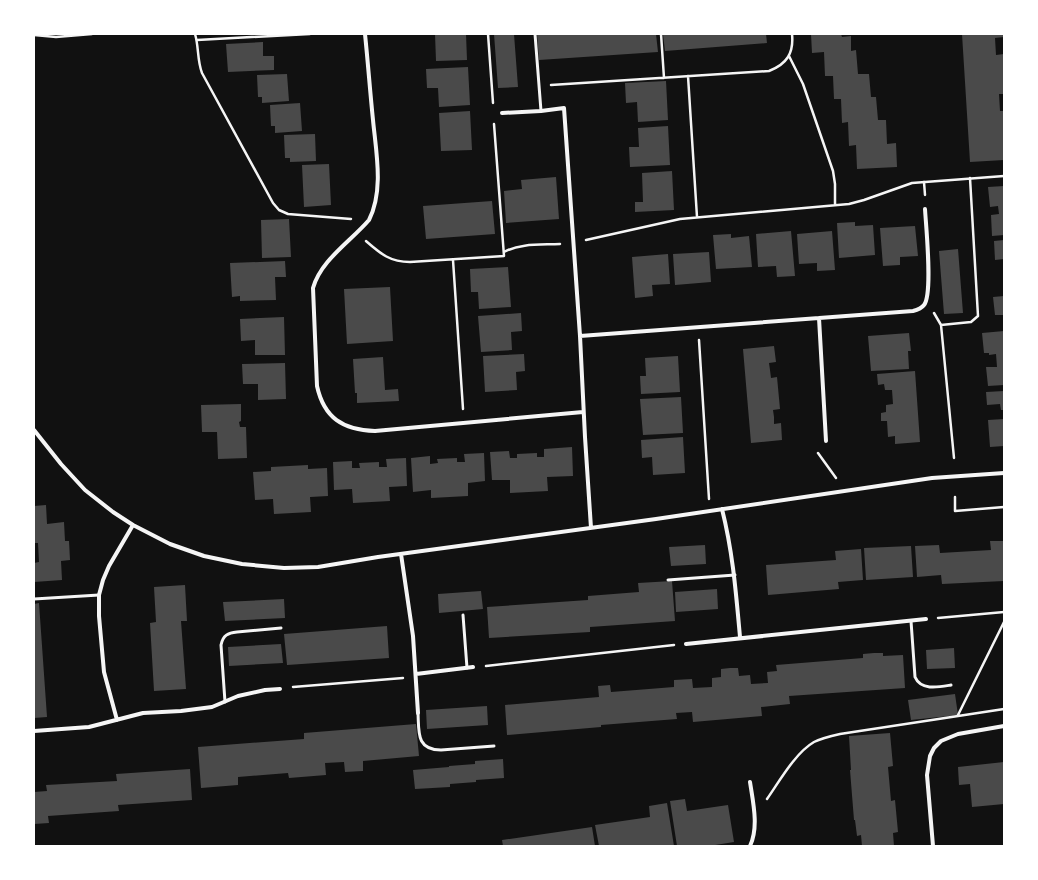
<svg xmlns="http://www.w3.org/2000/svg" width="1038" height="880" font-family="'Roboto Condensed',sans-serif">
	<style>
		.building { fill: #4a4a4a }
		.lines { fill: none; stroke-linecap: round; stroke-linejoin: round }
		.path { stroke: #f5f5f5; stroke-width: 2.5 }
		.service { stroke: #f5f5f5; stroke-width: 3 }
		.minor { stroke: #f5f5f5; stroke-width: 4 }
	</style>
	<rect width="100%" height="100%" fill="#111"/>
	<path class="building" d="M435 34H466L467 60 436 61Z
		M494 34H514L518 87 498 88Z
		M537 34H656L658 52 539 60Z
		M663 34H766L767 43 665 51Z
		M811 34H841L842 37 851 36V51L856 50 858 74H869L871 97H876L878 120H886L887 144 896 143 897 167 857 169 856 145 849 146 848 122 842 123 841 99H834L833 76H825L824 52 812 53Z
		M962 34H1004V37L995 38 996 55 1004 54V94H999L1000 111H1004V160L970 162Z
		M263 42V56H274V70L228 72 226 44Z
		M468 67 470 105 439 107 438 88H427L426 69Z
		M287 74 289 101 262 103V97H258L257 75Z
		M666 81 668 120 638 122 637 102 626 103 625 83Z
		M300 103 302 131 275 133V126H271L270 105Z
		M470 111 472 150 441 151 439 113Z
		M668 126 670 165 630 167 629 147H639L638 128Z
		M315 134 316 161 290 162V158H285L284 135Z
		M329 164 331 205 304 207 302 165Z
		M672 171 674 210 635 212V202H643L642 173Z
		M556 177 559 219 506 223 504 191 522 189 521 180Z
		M1004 186V235L992 236 991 215 999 214 998 206 990 207 988 187Z
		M492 201 495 234 426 239 423 206Z
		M289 219 291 257 262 258 261 220Z
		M855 222V226L873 225 875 255 839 258 837 223Z
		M915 226 918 256 900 257V265L883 266 880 228Z
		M791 231 795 276 777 277 776 266 758 267 756 234Z
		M832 231 835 270 817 271V263L799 264 797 234Z
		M731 234V238L749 236 752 267 716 269 713 235Z
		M1004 240V259L995 260 994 241Z
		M958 249 963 313 944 314 939 251Z
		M709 252 711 282 675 285 673 254Z
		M668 254 670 284 652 285 653 296 635 298 632 257Z
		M285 261 286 277H275L276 300 240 301V296L232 297 230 263Z
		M508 267 511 307 479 309 478 292H471L470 269Z
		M390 287 393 341 347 344 344 289Z
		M1004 296V315H995L993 297Z
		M521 313 522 331 511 332 512 350 481 352 478 316Z
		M284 317 285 355H255V340L241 341 240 319Z
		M1004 331V385L988 386 986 367H997L996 354 989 355V353H984L982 333Z
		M909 333 911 351H908L909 369 871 371 868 336Z
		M774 346 776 362 769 363 770 370 771 378 777 377 780 409 773 410 774 417V424L781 423 782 440 751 443 743 349Z
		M524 354 525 371 516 372 517 390 485 392 483 356Z
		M678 356 680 392 641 394 640 376H646L645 358Z
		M383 357 385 390 398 389 399 401 357 403V393H355L353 359Z
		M285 363 286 399 258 400V384H243L242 364Z
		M915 371 920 442 895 444V436L888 437 887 421H881V413L886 412V405L893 404 892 390H885L884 384 878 385 877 374Z
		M1004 391V410H1001L1000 404 987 405 986 392Z
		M681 397 683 433 643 435 640 399Z
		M241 404V421L239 422 240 427H246L247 458 218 459 217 432H202L201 405Z
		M1004 419V446L990 447 988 420Z
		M683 437 685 473 653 475 652 457 642 458 641 440Z
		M572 447 573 476 547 477 548 491 510 493V480H492L490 452 509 451 510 458H517V454L537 453V457H544V449Z
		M484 453 485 481 468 483V496L431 498V490L413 492 411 458 430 456V464L438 463 437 459 457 458V462H465L464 454Z
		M406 458 407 486 389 487 390 501 353 503 352 489 334 490 333 462 352 461V468H360L359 463 379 462V467H387L386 459Z
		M308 465V469L327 468 328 496 310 497 311 512 274 514 273 499 255 500 253 472 271 471V467Z
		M46 505 47 524 64 522 65 541H69L70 560 61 561 62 580 34 582V563L39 562 38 543H35L34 506Z
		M990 541H1004V581L942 584 941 575 917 577 915 546 939 545 940 553 991 550Z
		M705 545 706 564 671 566 669 547Z
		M911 546 913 577 866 580 864 548Z
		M861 549 863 580 838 582 839 589 768 595 766 565 836 560 835 551Z
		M672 581 675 621 590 627V632L489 638 487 607 588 600V596L639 592 638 583Z
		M185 585 187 621H181L186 689 154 691 150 623 156 622 154 587Z
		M717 589 718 609 676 612 675 592Z
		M481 591 483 609 439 613 438 594Z
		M284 599 285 618 225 621 223 602Z
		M39 603 47 717 34 718V604Z
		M387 626 389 658 287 665 284 634Z
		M281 644 283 663 229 666 228 647Z
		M954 648 955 668 927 669 926 650Z
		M874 653H883V656L903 655 905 688 789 696 790 704 761 707 762 716 693 722 692 712 676 713 677 719 601 725V727L507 735 505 705 599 697 598 686 610 685 611 692 674 687V680L692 679 693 688 712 687V678L721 677V669L730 668H738L739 676 750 675 751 684 768 683 767 672 777 671 776 665 863 658V654Z
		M955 694 958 715 911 720 908 700Z
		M487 706 488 725 427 729 426 710Z
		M416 724 419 756 363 761V771L345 772 344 762 325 763 326 775 289 778 288 773 238 777V785L201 788 198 747 304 739V733Z
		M890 733 893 766 888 767 891 801 895 800 898 832 893 833 894 846H862L861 835 857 836 855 820H854L850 770H851L849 736Z
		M503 759 504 778 476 780V782L450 784V787L415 789 413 770 449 767V766L475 764V761Z
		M1004 762V804L972 807 970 784 959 785 958 767Z
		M190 769 192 800 118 805 119 811 48 816 49 823 34 824V792L47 791 46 785 117 781 116 774Z
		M685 799 687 811 728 805 734 842 709 846H677L670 801Z
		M667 803 674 846H599L595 825 650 817 649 806Z
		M592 827 595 846H503L502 840Z"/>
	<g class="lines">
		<path class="path" d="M195 34C199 47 197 60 202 73L273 203 279 210 288 214 351 219
			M488 34 493 103
			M661 34 664 78
			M34 35 56 37 92 34
			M197 40 310 34
			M789 56 803 84 833 171 835 184V205
			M688 76 697 217
			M551 85 769 71C787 64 794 53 792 34
			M924 182 925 195
			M586 240 680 219 849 204 864 200 912 183 1004 176
			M366 241C381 254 390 262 410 262L504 256 494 124
			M504 252C520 243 541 245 560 244
			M453 260 463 409
			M934 313 941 325 954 458
			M941 325 971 322 978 316 970 178
			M699 340 709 499
			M818 453 836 478
			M955 497V511L1004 507
			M938 618 1004 612
			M486 666 674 645
			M293 687 403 678
			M958 715 1004 622
			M767 799C779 782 795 753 814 742 822 738 831 736 840 734L1004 709"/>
		<path class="service" d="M535 34 541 111
			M668 580 735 575
			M34 599 99 595
			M463 615 467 668
			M911 621 915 677C921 691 939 687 951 685
			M225 702 221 645C223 635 228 633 237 632L281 628
			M418 713C419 732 416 750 441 750L494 746"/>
		<path class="minor" d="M365 34C368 63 370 91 373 120 376 152 384 190 369 220 350 242 321 260 313 288L317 386C324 418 343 430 375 431L583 412
			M502 113 541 111 564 108 580 336 585 437 591 528
			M819 318 826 441
			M580 336 913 311C917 310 921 309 924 305 933 294 926 227 925 209
			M34 430 61 464 85 490 113 512 133 525 170 544 204 556 242 564 284 568 318 567 378 557 656 519 932 478 1004 473
			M722 509C733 553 736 593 740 637
			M401 554 413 636 418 713
			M686 644 926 619
			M416 674 473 667
			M117 720 104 672 99 616V595L103 580 109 566 133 525
			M34 731 89 727 143 713 181 711 212 707 238 696 265 690 280 689
			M750 846C759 827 753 802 750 782
			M933 846 927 775 930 756 934 748 941 741 958 734 1004 726"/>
	</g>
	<rect width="1038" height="880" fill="none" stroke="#ffffff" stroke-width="70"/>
</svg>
